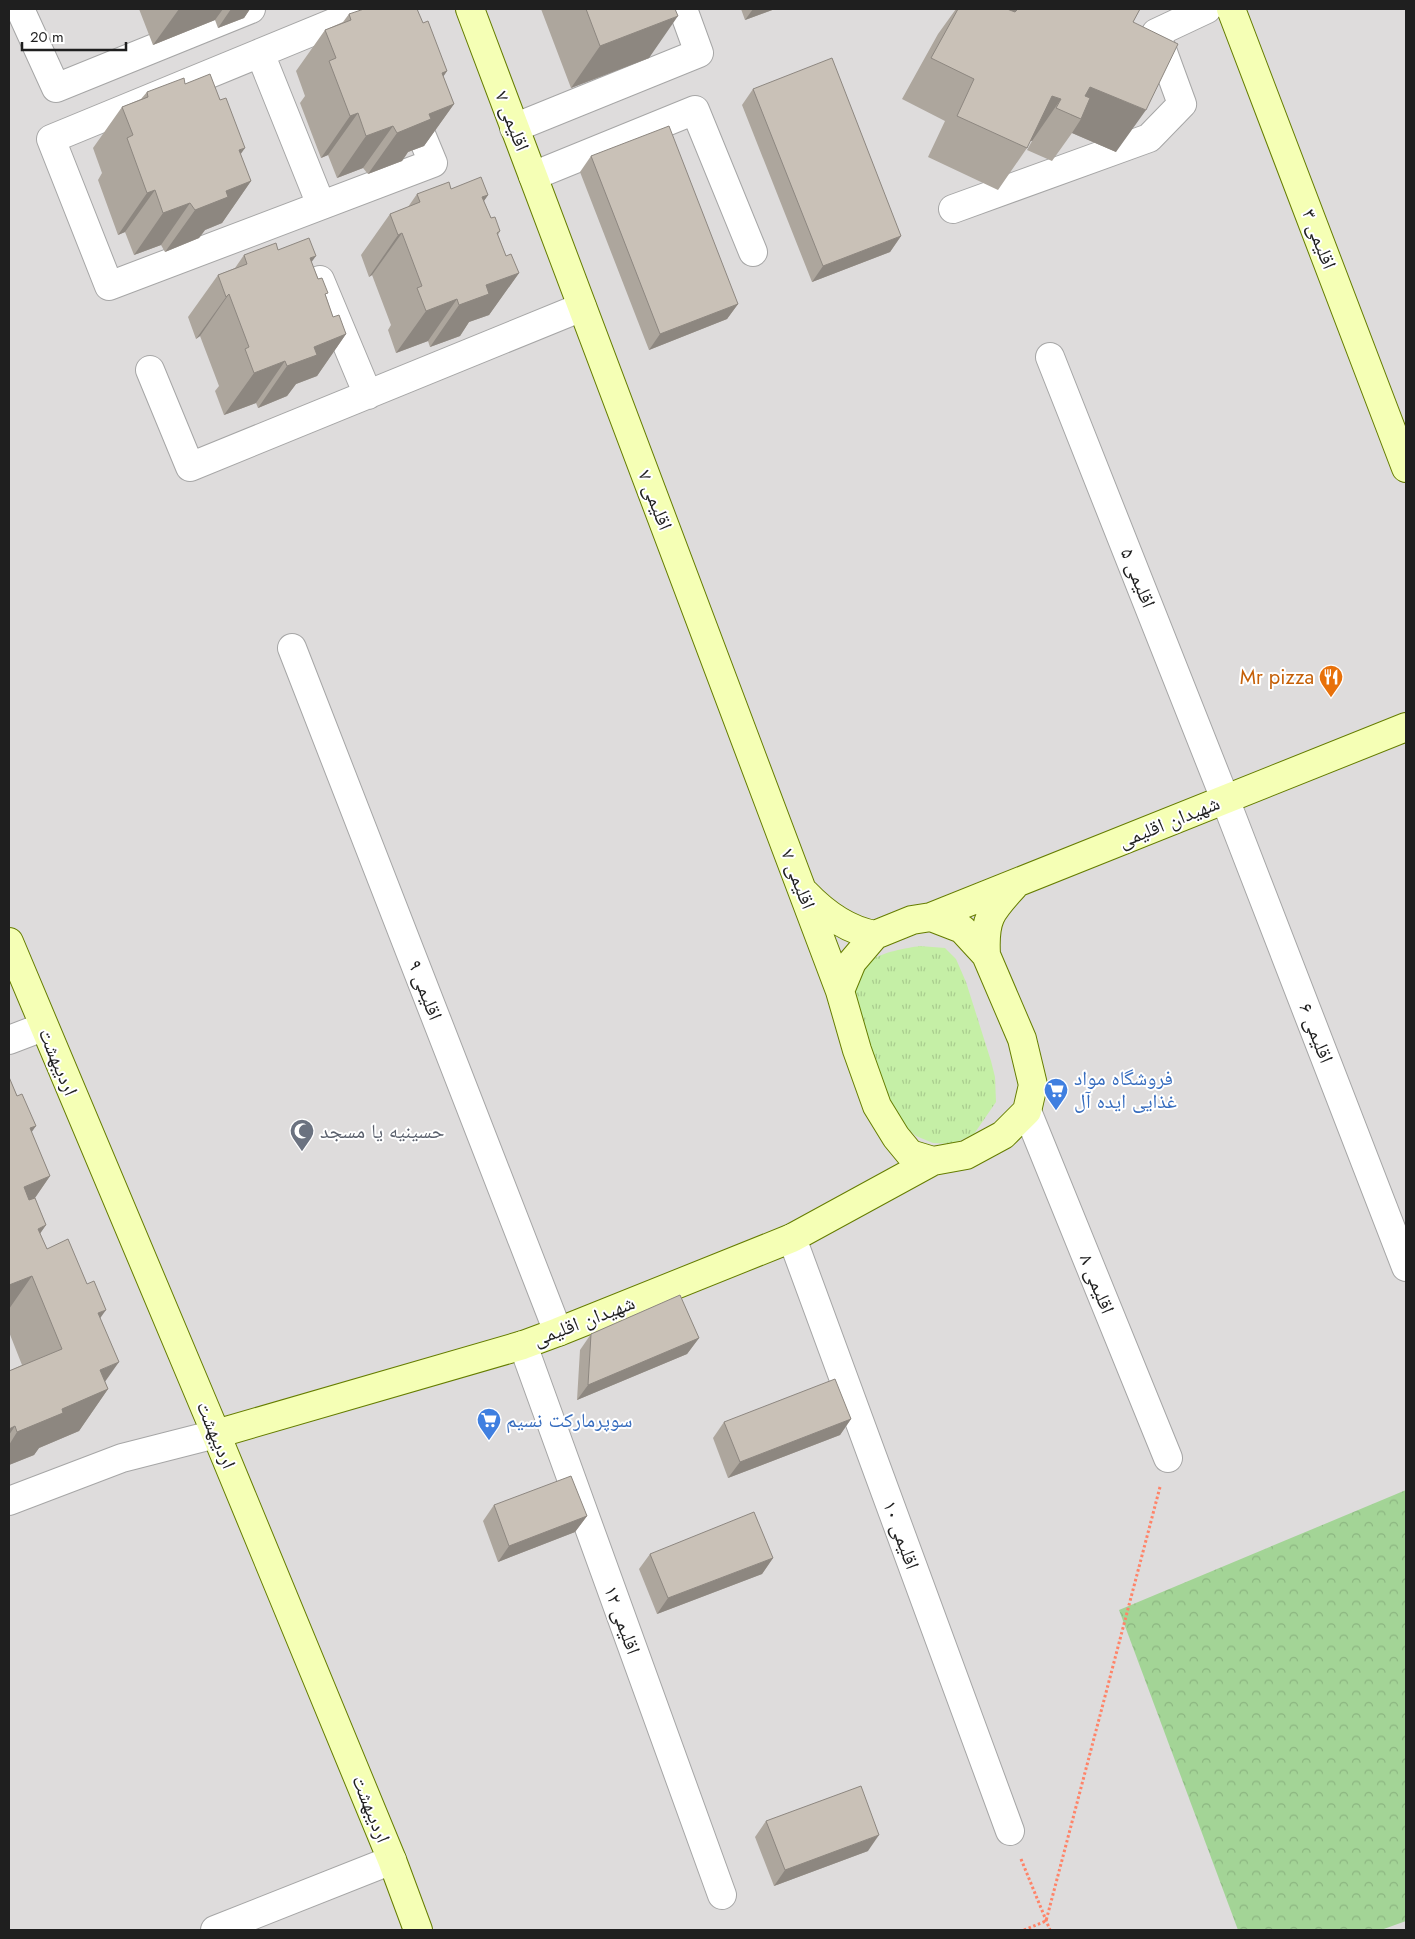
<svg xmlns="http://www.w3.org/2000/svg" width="1415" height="1939" font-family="Jost,'Noto Naskh Arabic',sans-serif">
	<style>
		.residential { fill: #dedcdc }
		.grass { fill: url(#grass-tufts) }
		.forest { fill: url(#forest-crowns) }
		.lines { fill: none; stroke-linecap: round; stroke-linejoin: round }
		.street-casing { stroke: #a6a6a6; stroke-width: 30 }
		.secondary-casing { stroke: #657d00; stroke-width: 30 }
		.path { stroke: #ff8368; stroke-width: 3; stroke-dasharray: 2.5 2.5; stroke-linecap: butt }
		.street { stroke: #fff; stroke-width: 28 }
		.secondary { stroke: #f5ffb5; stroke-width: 28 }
		.wall { fill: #ada69d }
		.shaded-wall { fill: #8d8780 }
		.building { fill: #c9c1b7; stroke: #8d8780 }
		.labels { text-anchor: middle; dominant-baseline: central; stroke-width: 4; stroke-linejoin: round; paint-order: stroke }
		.street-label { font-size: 20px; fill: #1f1f1f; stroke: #fff }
		.food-label { font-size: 20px; fill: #c56008; stroke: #fff; text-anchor: end }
		.shop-label { font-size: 20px; fill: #366cbe; stroke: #fff; text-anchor: start }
		.worship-label { font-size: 20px; fill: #5b616d; stroke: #fff; text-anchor: start }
	</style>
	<defs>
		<pattern id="grass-tufts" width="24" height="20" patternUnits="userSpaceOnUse" patternTransform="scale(1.25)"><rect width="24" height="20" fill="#c5efa6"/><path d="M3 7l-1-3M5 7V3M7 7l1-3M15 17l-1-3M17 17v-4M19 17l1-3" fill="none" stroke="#a9cc8e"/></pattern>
		<pattern id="forest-crowns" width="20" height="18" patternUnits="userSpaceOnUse" patternTransform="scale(1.25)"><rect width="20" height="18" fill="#a3d496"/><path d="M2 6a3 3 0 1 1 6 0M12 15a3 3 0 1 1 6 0" fill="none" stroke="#8cb681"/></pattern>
	</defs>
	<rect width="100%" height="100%" fill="#f1eee5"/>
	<path class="residential" d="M9 9H1406V1930H9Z"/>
	<path class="grass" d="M920 946 945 948 956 959 966 982 991 1061 995 1077 996 1102 974 1134 952 1144 933 1143 916 1136 895 1118 849 994C855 983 861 969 871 961 881 952 907 948 920 946Z"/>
	<path class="forest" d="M1406 1490V1921L1381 1930H1238L1119 1610Z"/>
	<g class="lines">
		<defs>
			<path id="street" d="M20 9 56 88 251 9
				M367 9 51 139 109 286 433 163 411 110
				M260 53 321 205
				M514 128 699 53 683 9
				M533 176 695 110 753 252
				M953 209 1149 138 1182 104 1156 33 1207 9
				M320 280 368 395
				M1050 357 1225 799 1406 1267
				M150 370 190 467 582 307
				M292 648 558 1332
				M9 1040 43 1027
				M1027 1111 1168 1458
				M792 1238 1010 1831
				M523 1345 722 1895
				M9 1501 122 1458 216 1434
				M215 1930 392 1860"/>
			<path id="secondary" d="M470 9 840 991
				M1231 9 1406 468
				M805 893C825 914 847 930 875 935
				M931 917 962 929 986 955 1022 1039 1033 1085 1027 1111 1003 1135 966 1155 933 1161 910 1154 896 1137 877 1106 857 1050 840 991 852 962 875 935 912 920 931 917 1406 727
				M9 942 216 1434 392 1860 418 1930
				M986 955C984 919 990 912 1014 886
				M216 1434 523 1345 558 1332 792 1238 933 1161"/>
		</defs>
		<use href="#street" class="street-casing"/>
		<use href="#secondary" class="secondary-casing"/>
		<path class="path" d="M1021 1859 1050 1930
			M1024 1930 1046 1921 1160 1487"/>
		<use href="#street" class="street"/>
		<use href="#secondary" class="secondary"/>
	</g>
	<path class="wall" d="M139 9H250L244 18 218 28 215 20 153 45Z
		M541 9H675L649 58 571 88Z
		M741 9H775L745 20Z
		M956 9H1140L1133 22 1116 152 1072 133 1052 161 1027 150 1032 141H1030L1027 148 998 190 928 157 945 121 902 99 938 34Z
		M349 14 423 23 447 71 443 77 454 104 424 146 408 152 402 161 368 174 363 168 337 178 328 155 321 158 300 103 305 96 296 71 325 30 343 22Z
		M185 84 240 154 251 181 222 223 205 230 199 238 165 252 161 245 134 255 125 232 118 235 98 180 102 173 93 148 122 107 141 99 147 92Z
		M753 89 901 236 890 252 812 282 742 105Z
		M591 156 738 304 727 319 649 350 580 172Z
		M451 189 488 195 484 201 491 218 500 231 498 235 506 256 519 273 489 315 469 322 460 336 430 347 428 341 396 353 388 330 391 325 372 275 369 277 361 255 390 214 408 207 417 194Z
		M278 250 311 262 326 296 333 317 346 334 317 376 296 384 287 396 258 408 256 403 224 415 215 391 219 386 200 336 196 339 188 317 218 275 235 268 244 255Z
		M9 1077 17 1096 36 1126 31 1131 50 1176 35 1198 46 1225 40 1233 47 1249 100 1318 105 1382 108 1389 79 1431 39 1448 34 1455 9 1465V1371L22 1365 9 1332Z
		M591 1334 699 1338 687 1354 577 1400 580 1350Z
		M851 1419 840 1435 728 1478 713 1438 724 1422Z
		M494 1505 587 1516 575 1532 498 1562 483 1521Z
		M650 1554 773 1558 762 1574 657 1614 639 1569Z
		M766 1821 868 1851 774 1886 755 1837Z"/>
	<path class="shaded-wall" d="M179 9H223L215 20 153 45Z
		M231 9H250L244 18 218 28Z
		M753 9H775L745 20Z
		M1011 9H1017L993 44 988 42Z
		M678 16 649 58 571 88 600 46Z
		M447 71 418 112 442 73Z
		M1090 87 1146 110 1116 152 1072 133 1081 119 1071 115Z
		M1052 96 1061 99 1032 141 1023 138Z
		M454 104 424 146 408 152 402 161 368 174 397 133 429 114Z
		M358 113 328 155 321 158 350 116Z
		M393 126 363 168 337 178 366 136Z
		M245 148 216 189 239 150Z
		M251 181 222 223 205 230 199 238 165 252 195 210 226 191Z
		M155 190 125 232 118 235 147 193Z
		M488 195 459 237 482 197Z
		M190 203 161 245 134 255 163 213Z
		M402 233 372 275 369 277 398 235Z
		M901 236 890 252 812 282 823 266Z
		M316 256 286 297 310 258Z
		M519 273 489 315 469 322 460 336 430 347 459 305 486 285Z
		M229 294 200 336 196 339 226 297Z
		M457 299 428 341 396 353 426 311Z
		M738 304 727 319 649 350 660 334Z
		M346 334 317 376 296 384 287 396 258 408 287 366 314 347Z
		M285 361 256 403 224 415 254 373Z
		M36 1126 9 1164 30 1128Z
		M50 1176 21 1218 24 1187Z
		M46 1225 17 1267 38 1229Z
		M32 1276 9 1309V1285Z
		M106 1310 76 1352 98 1313Z
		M699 1338 687 1354 577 1400 588 1385Z
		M119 1362 97 1393 108 1389 79 1431 39 1448 34 1455 9 1465V1445L17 1432 62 1409 100 1370Z
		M851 1419 840 1435 728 1478 740 1462Z
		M15 1426 9 1435V1429Z
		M587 1516 575 1532 498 1562 509 1546Z
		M773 1558 762 1574 657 1614 668 1598Z
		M879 1835 868 1851 774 1886 785 1870Z"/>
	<path class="building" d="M364 9H417L423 23 428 21 447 71 442 73 454 104 429 114 431 119 397 133 393 126 366 136 358 113 350 116 329 61 336 58 325 30 351 20 349 14Z
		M586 9H675L678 16 600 46Z
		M958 9H1007L1015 12 1018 9H1140L1133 22 1178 44 1146 110 1090 87 1085 96 1090 98 1081 119 1056 108 1061 99 1052 96 1027 148 957 116 974 79 931 58Z
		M832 58 901 236 823 266 753 89Z
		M210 74 220 100 226 98 245 148 239 150 251 181 226 191 228 197 195 210 190 203 163 213 155 190 147 193 127 138 133 135 122 107 148 97 147 92 184 78 185 84Z
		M669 126 738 304 660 334 591 156Z
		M481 177 488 195 482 197 491 218 495 217 500 231 497 233 506 256 511 254 519 273 486 285 489 294 459 305 457 299 426 311 417 288 422 286 402 233 398 235 390 214 420 202 417 194 449 182 451 189Z
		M309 238 316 256 310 258 318 279 322 278 328 293 325 294 333 317 339 315 346 334 314 347 317 355 287 366 285 361 254 373 245 349 249 347 229 294 226 297 218 275 247 264 244 255 276 243 278 250Z
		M9 1077 17 1096 22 1094 36 1126 30 1128 50 1176 24 1187 29 1200 35 1198 46 1225 38 1229 47 1249 68 1239 87 1284 94 1281 106 1310 98 1313 119 1362 100 1370 108 1389 62 1409 63 1413 17 1432 15 1426 9 1429V1371L62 1349 32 1276 9 1285Z
		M680 1295 699 1338 588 1385 591 1334Z
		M835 1379 851 1419 740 1462 724 1422Z
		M571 1476 587 1516 509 1546 494 1505Z
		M754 1512 773 1558 668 1598 650 1554Z
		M861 1786 879 1835 785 1870 766 1821Z"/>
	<defs>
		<symbol id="restaurant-pin" viewBox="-11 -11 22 30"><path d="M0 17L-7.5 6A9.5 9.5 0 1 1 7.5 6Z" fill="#e8710a" stroke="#fff"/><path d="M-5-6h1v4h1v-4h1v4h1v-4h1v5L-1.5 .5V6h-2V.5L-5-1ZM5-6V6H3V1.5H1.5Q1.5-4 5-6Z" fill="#fff"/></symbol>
		<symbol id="supermarket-pin" viewBox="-11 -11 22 30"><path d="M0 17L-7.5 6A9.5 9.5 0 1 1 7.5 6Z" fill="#3f7fe0" stroke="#fff"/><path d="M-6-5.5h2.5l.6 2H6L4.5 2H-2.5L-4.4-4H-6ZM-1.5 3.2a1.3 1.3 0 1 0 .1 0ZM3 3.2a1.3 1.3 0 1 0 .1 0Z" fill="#fff"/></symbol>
		<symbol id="mosque-pin" viewBox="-11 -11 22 30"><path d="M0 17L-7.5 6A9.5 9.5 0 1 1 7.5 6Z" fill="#6b7280" stroke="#fff"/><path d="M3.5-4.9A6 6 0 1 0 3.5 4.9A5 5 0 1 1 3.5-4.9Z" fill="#fff"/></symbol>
	</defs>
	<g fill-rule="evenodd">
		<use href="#restaurant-pin" x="1317" y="663" width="28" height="38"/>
		<use href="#supermarket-pin" x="1042" y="1076" width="28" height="38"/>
		<use href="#mosque-pin" x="288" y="1117" width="28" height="38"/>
		<use href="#supermarket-pin" x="475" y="1406" width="28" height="38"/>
	</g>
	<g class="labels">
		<g class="street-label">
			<text transform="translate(512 121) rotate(69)">اقلیمی ۷</text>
			<text transform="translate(1319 239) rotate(69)">اقلیمی ۳</text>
			<text transform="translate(655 500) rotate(69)">اقلیمی ۷</text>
			<text transform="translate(1138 578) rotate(68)">اقلیمی ۵</text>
			<text transform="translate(1169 822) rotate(-22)">شهیدان اقلیمی</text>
			<text transform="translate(798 879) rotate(69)">اقلیمی ۷</text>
			<text transform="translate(425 990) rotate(69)">اقلیمی ۹</text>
			<text transform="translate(1316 1033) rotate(69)">اقلیمی ۶</text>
			<text transform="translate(58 1062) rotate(67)">اردیبهشت</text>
			<text transform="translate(1097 1284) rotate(68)">اقلیمی ۸</text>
			<text transform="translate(584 1321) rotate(-21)">شهیدان اقلیمی</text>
			<text transform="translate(216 1435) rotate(67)">اردیبهشت</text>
			<text transform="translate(901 1535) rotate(70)">اقلیمی ۱۰</text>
			<text transform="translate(622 1620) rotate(70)">اقلیمی ۱۲</text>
			<text transform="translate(371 1809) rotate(68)">اردیبهشت</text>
		</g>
		<g class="food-label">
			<text x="1314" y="677">Mr pizza</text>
		</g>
		<g class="shop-label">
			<text x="1074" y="1078">فروشگاه مواد<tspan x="1074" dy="23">غذایی ایده آل</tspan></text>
			<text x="506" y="1420">سوپرمارکت نسیم</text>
		</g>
		<g class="worship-label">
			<text x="320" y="1131">حسینیه یا مسجد</text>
		</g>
	</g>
	<rect width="1415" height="1939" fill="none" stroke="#1f1f1f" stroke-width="20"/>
	<path d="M22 42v8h104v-8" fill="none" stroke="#1f1f1f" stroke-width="2.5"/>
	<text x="30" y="42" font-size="15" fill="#1f1f1f" stroke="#ffffff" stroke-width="4" paint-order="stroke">20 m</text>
</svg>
